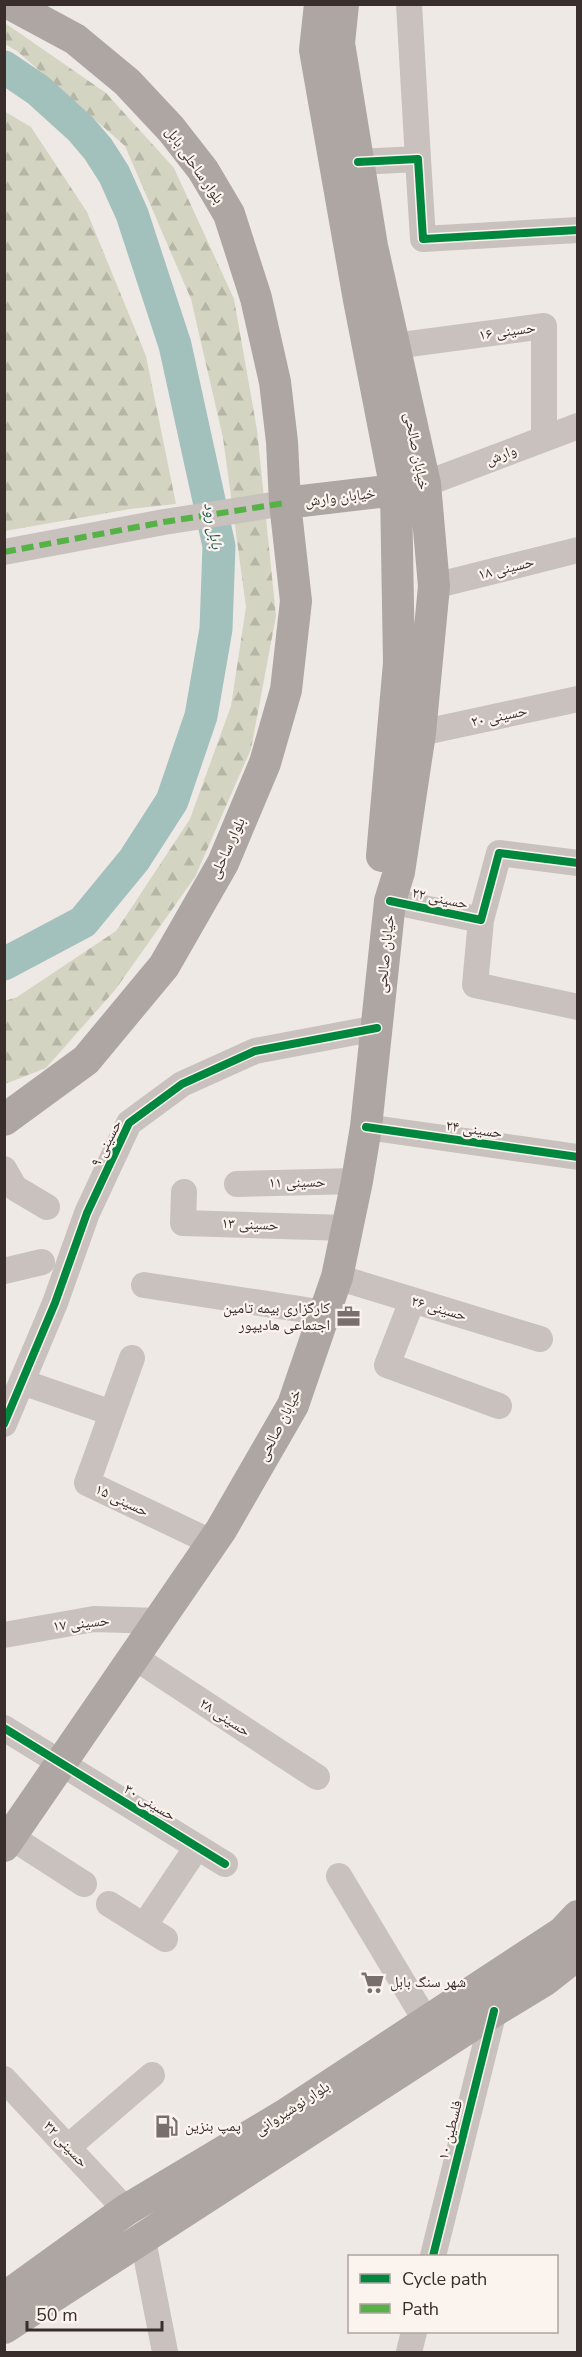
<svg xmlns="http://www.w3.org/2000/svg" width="582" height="2357" font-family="'Nunito Sans','Noto Naskh Arabic',sans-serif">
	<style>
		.forest { fill: url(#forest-firs) }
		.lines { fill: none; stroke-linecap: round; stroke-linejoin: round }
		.river { stroke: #a2c0bc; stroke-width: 33 }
		.minor { stroke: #c8c1be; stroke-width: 26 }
		.major { stroke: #ada6a3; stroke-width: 32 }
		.quiet { stroke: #56b246; stroke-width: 6; stroke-dasharray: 12 6; stroke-linecap: butt }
		.cycleway-casing { stroke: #faf3ee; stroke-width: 11 }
		.cycleway { stroke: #00873e; stroke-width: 8 }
		.labels { text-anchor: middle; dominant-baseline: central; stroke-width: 4.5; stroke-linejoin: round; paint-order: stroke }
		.street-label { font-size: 15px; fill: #3a2e2c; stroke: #faf3ee }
		.poi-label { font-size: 15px; fill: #3a2e2c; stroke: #faf3ee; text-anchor: start }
		.water-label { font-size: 16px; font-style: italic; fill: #225a55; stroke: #faf3ee }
	</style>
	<defs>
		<pattern id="forest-firs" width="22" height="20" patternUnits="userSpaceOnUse" patternTransform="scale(1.5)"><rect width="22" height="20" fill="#d3d4c1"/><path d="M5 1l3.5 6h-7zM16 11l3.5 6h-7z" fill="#b6b6a6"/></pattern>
	</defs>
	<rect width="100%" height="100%" fill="#efe9e6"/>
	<path class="forest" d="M5 23 106 93 174 168 234 299 257 430 276 616 251 749 195 877 115 990 46 1068 5 1084V1001L17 997 116 931 190 819 231 706 246 607 223 438 191 299 125 146 17 51 5 44Z
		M4 111 31 127 87 212 146 356 176 504 130 509 5 531Z"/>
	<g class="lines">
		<path class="river" d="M4 67 38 90 81 129 98 149 114 174 132 214 175 345 219 546 216 629 201 716 172 801 134 860 83 922 4 964"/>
		<path class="minor" d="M409 4 418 159
			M358 162 418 159 423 239 578 230
			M394 346 544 326V439
			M425 484 578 426
			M4 552 164 522 285 503
			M434 586 578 550
			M420 733 578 699
			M390 901 481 920 499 853 578 863
			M481 920 475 985 578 1007
			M366 1127 578 1157
			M4 1169 15 1188 47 1207
			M237 1184 357 1181
			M184 1192 183 1223 347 1228
			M4 1271 42 1262
			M337 1277 540 1339
			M144 1285 325 1313
			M412 1301 387 1365 499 1406
			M132 1358 87 1483 213 1543
			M22 1382 112 1413
			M4 1424 55 1303 87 1213 129 1123 182 1084 255 1051 377 1028
			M4 1635 94 1619 159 1621
			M134 1657 317 1777
			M4 1728 225 1864
			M11 1837 84 1884
			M339 1876 426 2021
			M109 1904 165 1939
			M144 1926 197 1847
			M4 2079 126 2210
			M68 2147 152 2075
			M143 2240 165 2352
			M433 2256 494 2011
			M409 2352 414 2332"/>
		<path class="major" d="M320 4 315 50 359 300 396 490 399 663 382 856
			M285 503 396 490
			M4 1120 86 1060 164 966 223 863 265 763 286 690 296 601 285 503 282 442 275 382 256 298 229 214 203 170 171 129 127 82 75 39 10 4
			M4 1846 221 1530 293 1405 337 1277 357 1181 366 1127 390 901 399 872 420 733 434 586 425 484 372 246 339 43 343 4
			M4 2298 126 2210 283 2116 563 1932 578 1916
			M4 2328 494 2011 545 1980 578 1954"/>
		<path class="quiet" d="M4 552 164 522 285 503"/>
		<defs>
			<path id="cycleway" d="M358 162 418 159 423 239 578 230
				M390 901 481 920 499 853 578 863
				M366 1127 578 1157
				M4 1424 55 1303 87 1213 129 1123 182 1084 255 1051 377 1028
				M4 1728 225 1864
				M433 2256 494 2011"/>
		</defs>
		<use href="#cycleway" class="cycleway-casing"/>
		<use href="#cycleway" class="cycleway"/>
	</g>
	<defs>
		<symbol id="office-bare" viewBox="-9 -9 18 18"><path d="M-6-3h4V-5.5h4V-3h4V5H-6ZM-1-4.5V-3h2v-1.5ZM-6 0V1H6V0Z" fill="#796f6d" stroke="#faf3ee" stroke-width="2.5" paint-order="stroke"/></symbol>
		<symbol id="supermarket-bare" viewBox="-9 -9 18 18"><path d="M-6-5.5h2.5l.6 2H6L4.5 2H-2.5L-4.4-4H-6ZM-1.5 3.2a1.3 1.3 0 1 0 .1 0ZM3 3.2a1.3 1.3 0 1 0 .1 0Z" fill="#796f6d" stroke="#faf3ee" stroke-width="2.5" paint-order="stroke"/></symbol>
		<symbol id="fuel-bare" viewBox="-9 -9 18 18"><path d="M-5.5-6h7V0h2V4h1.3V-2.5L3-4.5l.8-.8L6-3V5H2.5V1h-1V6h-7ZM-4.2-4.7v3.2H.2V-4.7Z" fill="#796f6d" stroke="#faf3ee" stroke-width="2.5" paint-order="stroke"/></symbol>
	</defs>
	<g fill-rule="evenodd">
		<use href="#office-bare" x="332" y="1300" width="33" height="33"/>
		<use href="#supermarket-bare" x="356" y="1966" width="33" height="33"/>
		<use href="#fuel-bare" x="150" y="2110" width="33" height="33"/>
	</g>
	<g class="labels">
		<g class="street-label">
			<text transform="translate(195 165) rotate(55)">بلوار ساحلی بابل</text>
			<text transform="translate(507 331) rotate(-8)">حسینی ۱۶</text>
			<text transform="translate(417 451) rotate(79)">خيابان صالحی</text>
			<text transform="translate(501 455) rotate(-21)">وارش</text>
			<text transform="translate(340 497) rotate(-7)">خیابان وارش</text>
			<text transform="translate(506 568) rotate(-14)">حسینی ۱۸</text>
			<text transform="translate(499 716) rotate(-12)">حسینی ٢٠</text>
			<text transform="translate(227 848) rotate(-65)">بلوار ساحلی</text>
			<text transform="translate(440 898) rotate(12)">حسینی ۲۲</text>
			<text transform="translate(385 954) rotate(-84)">خيابان صالحی</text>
			<text transform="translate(474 1129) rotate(8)">حسینی ۲۴</text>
			<text transform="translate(106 1143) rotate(-63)">حسینی ٩</text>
			<text transform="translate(297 1182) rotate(-1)">حسینی ۱۱</text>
			<text transform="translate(250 1224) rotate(2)">حسینی ۱۳</text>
			<text transform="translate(439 1308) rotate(16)">حسینی ۲۶</text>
			<text transform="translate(279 1425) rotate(-63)">خيابان صالحی</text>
			<text transform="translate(122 1500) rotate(25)">حسینی ۱۵</text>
			<text transform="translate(81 1623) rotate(-6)">حسینی ۱۷</text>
			<text transform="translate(225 1717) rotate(33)">حسینی ۲۸</text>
			<text transform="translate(150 1802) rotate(31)">حسینی ۳۰</text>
			<text transform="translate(292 2108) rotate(-33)">بلوار نوشیروانی</text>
			<text transform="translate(450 2130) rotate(-76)">فلسطین ۱۰</text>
			<text transform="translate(66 2144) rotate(47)">حسینی ۳۲</text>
		</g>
		<g class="poi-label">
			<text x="330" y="1308" text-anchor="end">کارگزاری بیمه تامین<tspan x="330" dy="17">اجتماعی هادیپور</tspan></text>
			<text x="390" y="1982">شهر سنگ بابل</text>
			<text x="185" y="2126">پمپ بنزین</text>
		</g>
		<g class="water-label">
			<text transform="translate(213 526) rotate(80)">بابل رود</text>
		</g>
	</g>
	<rect width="582" height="2357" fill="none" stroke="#3a2e2c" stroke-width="12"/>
	<rect x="348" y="2255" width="210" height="78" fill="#faf3ee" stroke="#ada4a0" stroke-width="1.5"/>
	<rect x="360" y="2274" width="30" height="9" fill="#00873e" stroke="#ada4a0" stroke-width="1.5"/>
	<text x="402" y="2285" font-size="18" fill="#3a2e2c">Cycle path</text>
	<rect x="360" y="2304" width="30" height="9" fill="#56b246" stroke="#ada4a0" stroke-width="1.5"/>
	<text x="402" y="2315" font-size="18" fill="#3a2e2c">Path</text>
	<path d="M27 2321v9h135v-9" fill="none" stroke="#3a2e2c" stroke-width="3"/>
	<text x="36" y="2321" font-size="18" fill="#3a2e2c" stroke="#faf3ee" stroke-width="4.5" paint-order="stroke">50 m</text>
</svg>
